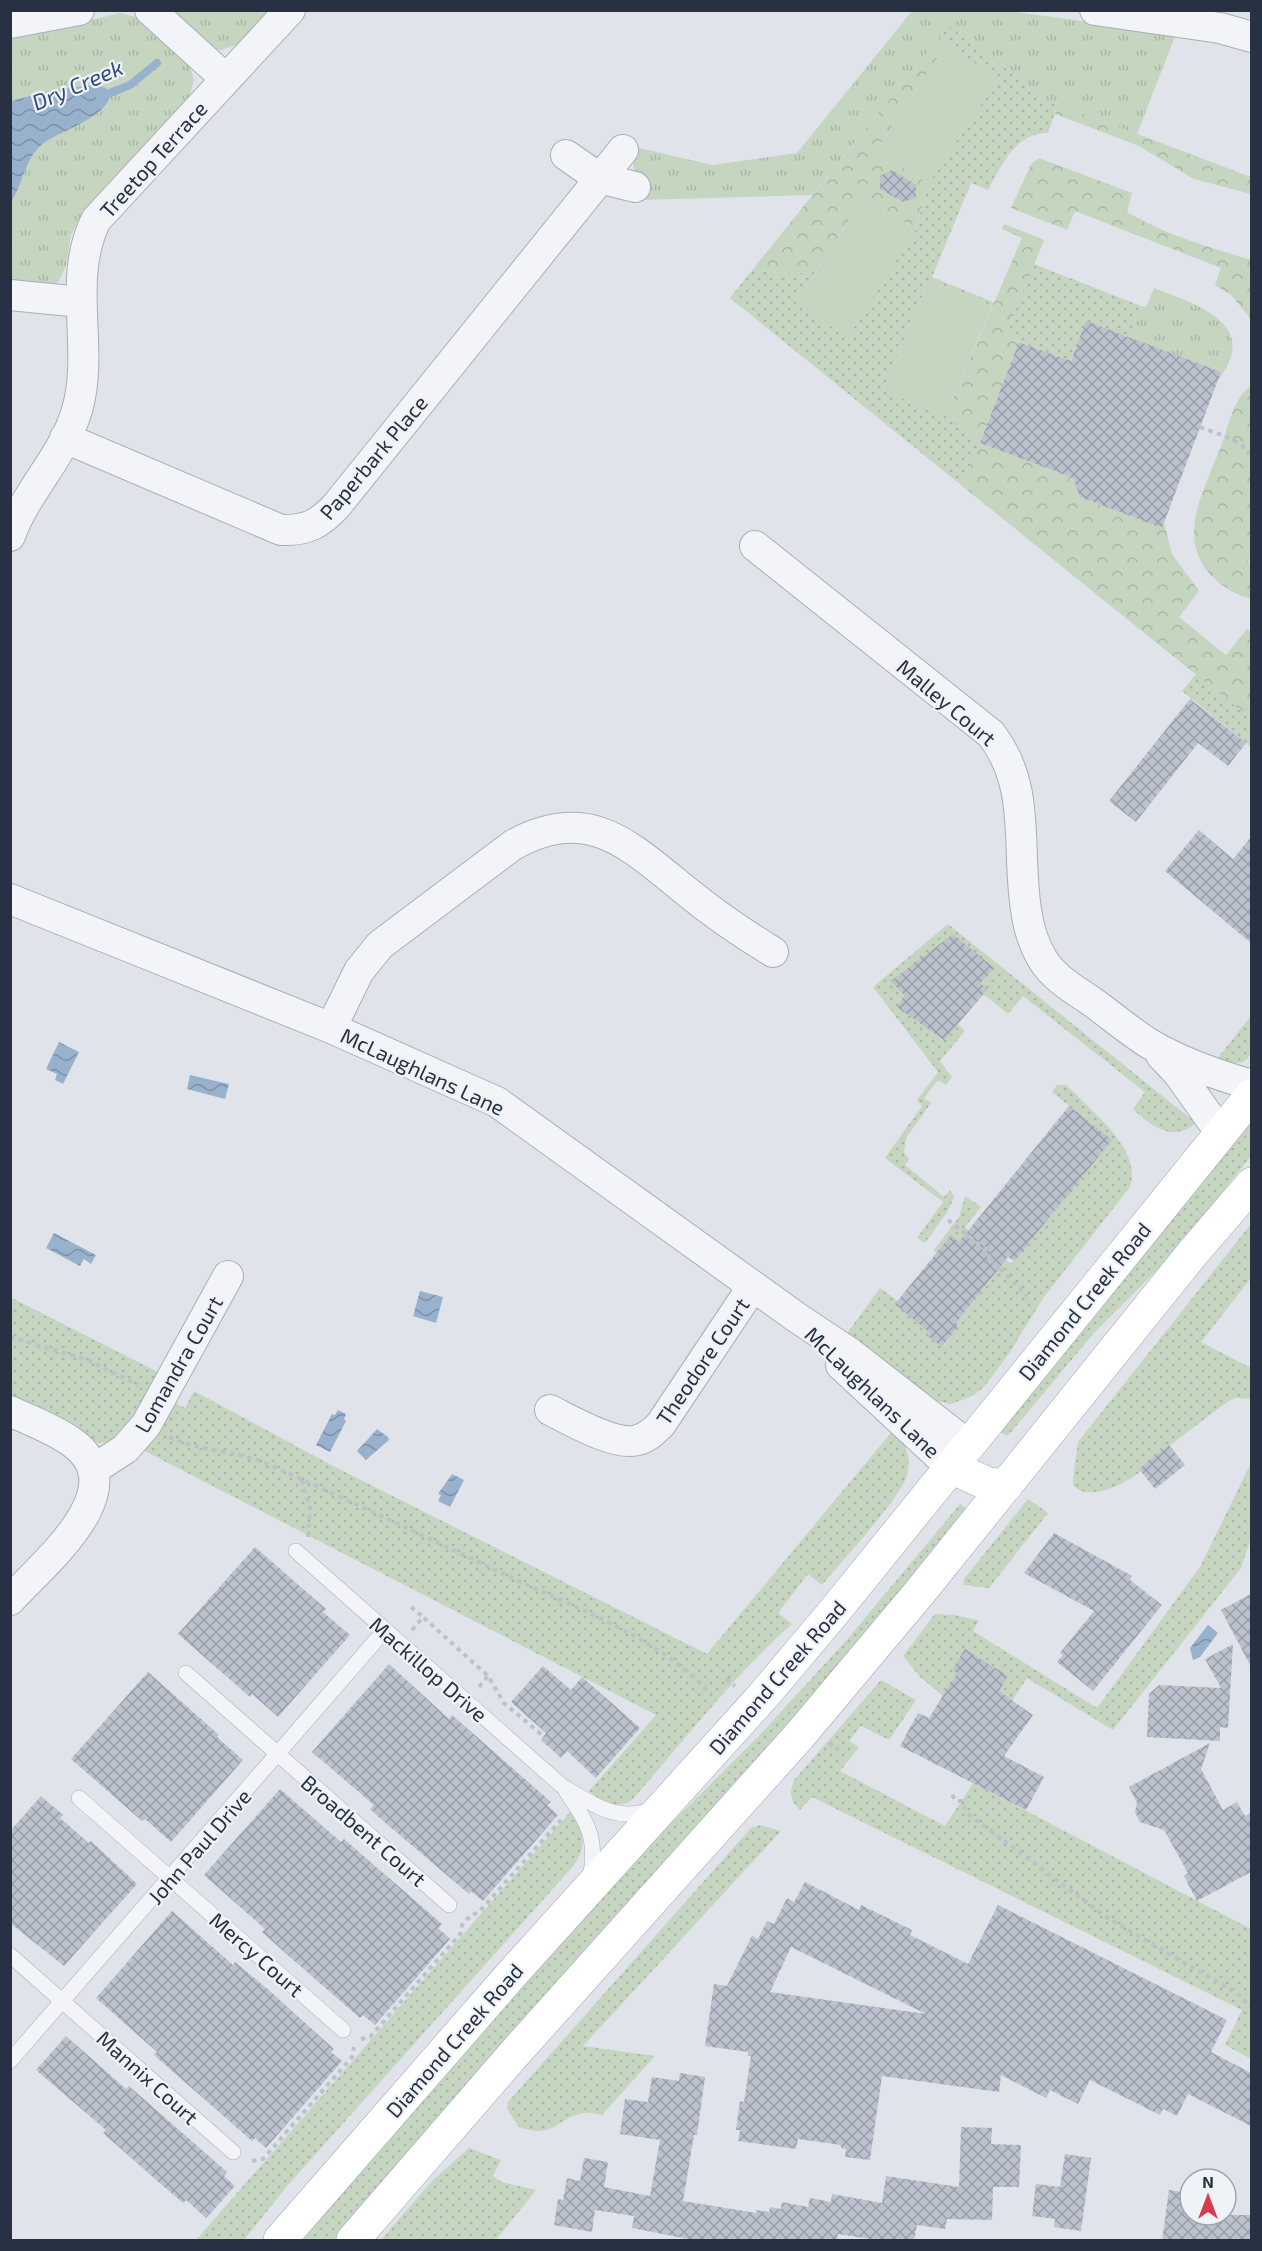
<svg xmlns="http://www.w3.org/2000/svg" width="1262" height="2251" font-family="'Exo 2',sans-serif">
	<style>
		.grass { fill: url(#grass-dots) }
		.forest { fill: url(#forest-crowns) }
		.park { fill: url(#park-tufts) }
		.pitch { fill: #c5d5c0 }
		.water { fill: url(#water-waves) }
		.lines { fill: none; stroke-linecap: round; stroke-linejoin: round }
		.stream { stroke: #98b1cd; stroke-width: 8 }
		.building { fill: url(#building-cross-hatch); fill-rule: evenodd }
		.lane-casing { stroke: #a8aeb8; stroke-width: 16 }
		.street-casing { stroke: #a8aeb8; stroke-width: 32 }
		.primary-casing { stroke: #9ea7b7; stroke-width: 34 }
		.path { stroke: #bec1c9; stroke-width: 4; stroke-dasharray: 4.5 4.5; stroke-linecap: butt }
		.lane { stroke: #f3f4f8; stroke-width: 15 }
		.street { stroke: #f3f4f8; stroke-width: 30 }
		.primary { stroke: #fff; stroke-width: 33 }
		.labels { text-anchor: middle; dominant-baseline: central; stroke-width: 4.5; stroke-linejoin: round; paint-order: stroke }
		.street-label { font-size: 21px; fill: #273143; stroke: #eff3f7 }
		.water-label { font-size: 22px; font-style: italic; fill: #2d4f7a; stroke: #eff3f7 }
	</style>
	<defs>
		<pattern id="grass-dots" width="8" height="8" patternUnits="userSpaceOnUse" patternTransform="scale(1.5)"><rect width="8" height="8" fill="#c5d5c0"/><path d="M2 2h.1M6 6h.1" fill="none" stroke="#a9b7a6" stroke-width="1.8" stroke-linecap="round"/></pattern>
		<pattern id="forest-crowns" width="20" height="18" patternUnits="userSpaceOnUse" patternTransform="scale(1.5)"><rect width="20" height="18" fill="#c5d5c0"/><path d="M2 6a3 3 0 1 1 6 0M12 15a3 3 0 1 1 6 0" fill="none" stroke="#a9b7a6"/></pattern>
		<pattern id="park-tufts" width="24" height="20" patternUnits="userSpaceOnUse" patternTransform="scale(1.5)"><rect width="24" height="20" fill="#c5d5c0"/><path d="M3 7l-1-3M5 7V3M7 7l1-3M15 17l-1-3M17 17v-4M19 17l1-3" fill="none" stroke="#a9b7a6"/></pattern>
		<pattern id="water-waves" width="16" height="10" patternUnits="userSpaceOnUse" patternTransform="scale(1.5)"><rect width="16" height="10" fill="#98b1cd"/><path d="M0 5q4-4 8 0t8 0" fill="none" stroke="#7c91a8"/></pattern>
		<pattern id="building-cross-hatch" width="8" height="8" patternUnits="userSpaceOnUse" patternTransform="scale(1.5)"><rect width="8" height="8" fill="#bcc2cd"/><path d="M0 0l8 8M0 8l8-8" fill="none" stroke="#999ea8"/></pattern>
	</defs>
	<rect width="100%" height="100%" fill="#e0e4ea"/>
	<path class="grass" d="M949 25 1049 101 1058 104 1048 133C1016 132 1001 166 988 190L971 183 932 277 995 303 992 306 929 280 883 390 945 416 980 443 961 485 730 298 753 269 775 274 816 272 796 304 848 336 916 229 928 184 998 79 938 39Z
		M1034 264 1141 306 1129 337 1086 322 1071 361 1005 336Z
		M1196 674 1251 719V747L1182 691Z
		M948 924 1196 1123C1172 1143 1151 1126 1133 1109L1145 1092 1023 996 1008 1014 983 994 958 1024 965 1031 940 1061 952 1077 946 1085 938 1080 924 1098 931 1103 906 1138 904 1152 909 1159 905 1165 944 1197 950 1190 954 1197 948 1211 925 1243 917 1238 943 1202 885 1158 922 1106 917 1100 938 1072 873 987Z
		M1251 1016C1251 1047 1259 1073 1217 1059Z
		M1057 1085H1066L1073 1091C1096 1116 1142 1150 1130 1187L1044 1297 1008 1355 984 1387 972 1396 951 1404 931 1400 845 1336 880 1288 898 1301 930 1333 928 1336 943 1347 959 1326 956 1323 996 1273 951 1236 937 1253 933 1251 959 1217 965 1196 981 1207 965 1227 1011 1264 1111 1140 1052 1092Z
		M1251 1117V1156L1173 1254 1094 1333 1012 1431 1007 1436 999 1431Z
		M1251 1224V1278L1201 1342 1251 1368V1399L1235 1398 1227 1402 1139 1469 1141 1471C1126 1484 1088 1503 1073 1485V1479L1078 1442Z
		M10 1297 162 1374C146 1400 133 1441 99 1443L11 1397Z
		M194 1391 333 1466 707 1654 895 1428C905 1443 912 1457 907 1475 901 1498 840 1563 822 1585L808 1574 778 1613 792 1624C733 1676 684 1741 632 1800 616 1810 602 1802 589 1791L656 1715 141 1449 173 1402 185 1408Z
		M1251 1463V1538L1241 1568 1113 1730 1027 1678 1012 1701 943 1696 919 1676 903 1656 935 1614 956 1615 979 1621 973 1631 1097 1708 1200 1567Z
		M1028 1499 1048 1513 989 1588 963 1585 964 1579Z
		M960 1504 967 1509 816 1694 334 2240H300L466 2049 656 1838 757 1738 845 1642Z
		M881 1680 916 1700 889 1740 861 1726 849 1741 859 1747 840 1771 945 1826 973 1783 1251 1929V2059L1225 2045 1242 2010 812 1797 800 1810C790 1800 789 1793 794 1780Z
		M571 1811C584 1829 587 1845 575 1864L288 2185 244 2240H196Z
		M760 1825 781 1831 583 2046 655 2056 602 2115C597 2114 589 2112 583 2113 559 2117 553 2140 519 2127L507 2109 508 2102 751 1828Z
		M469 2148 501 2160 493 2176 502 2182 536 2190 496 2240H381L431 2182Z"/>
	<path class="forest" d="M938 39 947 44 876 150 928 184 916 229 864 197 816 272 775 274 753 269Z
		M1058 104 1251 177V194L1194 179 1139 146 1055 114Z
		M1039 158 1132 193 1127 212C1168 236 1206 246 1251 260V319L1231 295 1215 285 1221 268 1075 211 1067 230 1011 208 1031 164Z
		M1004 224 1044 240 1005 336 1019 342 980 443 1073 478 1080 497 1162 528 1164 523 1172 554 1199 591 1179 617 1226 655 1247 629 1251 633V719L961 485 980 443 945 416 1022 238 1002 229Z
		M1251 386 1252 552 1248 562 1251 564 1252 597 1249 598C1236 595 1227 589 1217 581 1172 542 1204 492 1221 446 1228 428 1234 396 1251 386Z"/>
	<path class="park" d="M164 11H270L239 44 221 50 211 49Z
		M912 11H1008L1176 34 1137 134 1049 101 949 26 812 195 638 200 631 146 712 165 797 153Z
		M121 13 139 18 187 61 194 79 190 95 82 213 71 235 66 266 59 281 51 287 11 288V35L38 32Z
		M1154 288C1197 305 1262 324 1218 380L1129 337 1141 306 1146 307Z"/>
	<path class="pitch" d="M947 44 998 79 928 184 876 150Z
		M864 197 916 229 848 337 796 304Z
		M929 280 992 306 945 416 883 390Z"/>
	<path class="water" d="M95 85 106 88 110 94C109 116 61 131 45 142 24 157 24 183 11 202V101L53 90Z
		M59 1042 79 1052 63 1084 55 1080 57 1074 46 1069Z
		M190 1075 229 1084 225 1099 187 1089Z
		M54 1233 96 1255 91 1264 84 1259 80 1266 46 1248Z
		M420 1291 443 1297 436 1323 413 1316Z
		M338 1410 346 1414 344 1419 346 1421 330 1452 316 1445 332 1414 335 1415Z
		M377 1429 388 1437 389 1440 366 1460 357 1451Z
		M452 1474 464 1480 450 1507 438 1501 441 1495 438 1494Z
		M1208 1625 1218 1633 1200 1657 1193 1660 1190 1648Z"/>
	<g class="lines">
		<path class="stream" d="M100 97 130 85 157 63"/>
	</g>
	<path class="building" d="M892 170 916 185V198L903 202 880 189V176Z
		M1086 321 1221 372 1162 528 1080 497 1073 478 980 443 1019 342 1071 361Z
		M1190 699 1246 743 1228 766 1198 743 1136 822 1109 801Z
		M1199 830 1233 859 1251 837V943L1165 871Z
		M953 934 994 968 980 983 988 989 944 1040 897 1007 905 996 891 981Z
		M1069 1106 1112 1140 1014 1261 1008 1257 956 1323 959 1326 942 1347 928 1336 930 1333 895 1304 951 1235 959 1242Z
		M1169 1445 1185 1465 1155 1489 1139 1469Z
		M1054 1533 1132 1576 1130 1580 1162 1605 1093 1691 1057 1662 1063 1655 1060 1653 1094 1611 1024 1573Z
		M255 1547 326 1609 323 1612 350 1635 278 1717 252 1694 250 1697 178 1634Z
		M1251 1594V1667L1221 1610Z
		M1233 1644 1228 1728 1220 1727V1741L1147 1737 1149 1694 1159 1685 1221 1688 1205 1659Z
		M965 1649 1008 1676 999 1691 1033 1715 1004 1756 1044 1777 1026 1810 900 1746 918 1713 929 1718 957 1673 952 1670Z
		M389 1664 449 1719 452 1715 551 1802 547 1805 558 1815 483 1901 471 1891 469 1894 382 1820 370 1809 374 1805 312 1752Z
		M543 1666 571 1690 582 1677 640 1728 596 1778 567 1751 561 1758 541 1740 546 1733 511 1702Z
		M148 1672 219 1735 217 1737 243 1760 171 1842 145 1819 142 1821 71 1759Z
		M1210 1743 1201 1769 1223 1810 1237 1802 1245 1816 1251 1813V1872L1197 1901 1184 1876 1188 1873 1164 1830 1140 1822 1135 1812 1137 1803 1129 1787Z
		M280 1789 341 1842 344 1839 442 1924 438 1928 450 1939 375 2025 363 2015 360 2018 291 1958 262 1932 265 1929 204 1875Z
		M41 1796 63 1815 60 1818 89 1843 91 1841 137 1884 64 1966 10 1923V1831Z
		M805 1882 859 1910 861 1905 912 1930 910 1935 968 1964 998 1905 1227 2020 1211 2052 1251 2073V2126L1188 2094 1177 2116 1163 2109 1160 2115 1090 2080 1078 2104 1050 2090 1046 2098 1001 2075 999 2092 882 2076 870 2160 845 2157 846 2149 841 2148V2145L798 2139 796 2149 738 2141 740 2130H736L740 2101 744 2102 751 2056H748V2052L705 2046 714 1984 727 1986 752 1936 758 1939 767 1921 774 1924 787 1898 794 1902ZM791 1947 926 2014 770 1992Z
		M172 1911 233 1965 235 1962 271 1992 334 2049 331 2052 342 2061 266 2148 255 2138 252 2141 154 2055 157 2052 96 1998Z
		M66 2036 126 2089 129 2086 227 2172 224 2176 235 2186 206 2218 186 2200 183 2203 155 2179 103 2133 106 2130 36 2070Z
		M680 2073 705 2077 697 2135H694L683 2201 756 2213V2210L769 2212 770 2207 781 2209 782 2202 808 2207 810 2198 831 2202 832 2194 882 2203 886 2176 959 2187 961 2127 992 2128 991 2144 1021 2145 1019 2187H993L992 2220 947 2219 945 2229 917 2225 914 2241H883L838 2234 837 2241H698L632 2228 634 2216 595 2210 592 2232 554 2225 558 2199 563 2200 567 2178 580 2181 584 2158 608 2162 604 2187 650 2196 660 2140 620 2134 625 2099 648 2102 652 2077 679 2081Z
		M1065 2154 1091 2158 1081 2231 1054 2227 1055 2219 1032 2216 1036 2184 1060 2187Z
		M1169 2190 1190 2193V2215H1251V2241H1162Z"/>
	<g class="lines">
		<defs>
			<path id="lane" d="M296 1551 562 1786C591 1803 618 1824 651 1809
				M186 1673 449 1905
				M566 1791C588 1824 598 1838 590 1879
				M79 1798 343 2030
				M10 1955 233 2152
				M10 2061 385 1630"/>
			<path id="street" d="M150 10 226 79
				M1095 10 1220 28 1252 37
				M10 23 79 10
				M566 155 599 178 635 187
				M10 295 81 302
				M65 438 281 530C306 531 320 524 337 505L623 150
				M10 536C26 491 64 456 77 410 95 348 66 281 96 220L290 10
				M755 546 991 734C1032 787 1016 846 1026 909 1028 926 1034 945 1043 960 1054 978 1075 990 1091 1001 1111 1015 1130 1032 1150 1044 1182 1063 1217 1075 1252 1085
				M10 899 331 1028 497 1102 796 1317 850 1353 968 1445
				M331 1028 359 971 380 945 513 845C589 803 629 845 686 891 714 914 742 933 773 952
				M1161 1055 1178 1073 1220 1132
				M841 1365 951 1467
				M550 1410C570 1420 616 1447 638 1440 648 1437 654 1431 661 1424L753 1286
				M10 1411C31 1421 54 1429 73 1443 136 1489 43 1564 10 1600
				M94 1469 125 1449 146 1425 228 1276"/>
			<path id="primary" d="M951 1467 988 1484 1006 1486
				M280 2240 511 1975 763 1696 833 1613 1252 1095
				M353 2240 514 2054 800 1735 920 1592 1191 1255 1252 1184"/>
		</defs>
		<use href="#lane" class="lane-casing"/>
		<use href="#street" class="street-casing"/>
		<use href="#primary" class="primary-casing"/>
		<path class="path" d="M1200 427C1218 434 1242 439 1252 457
			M948 1220 986 1250 990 1258 1027 1296
			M10 1337 88 1360 138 1385
			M169 1437C199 1451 234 1450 265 1463 347 1499 428 1538 508 1576 578 1609 658 1637 711 1694
			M302 1480 310 1508 308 1537
			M411 1607 423 1617
			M412 1630 423 1617 488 1676 504 1703 542 1735
			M726 1679 735 1686
			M479 1687 488 1676
			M829 1743 838 1749
			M952 1795 956 1801H961L967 1813 1109 1919 1223 1985 1240 1996 1252 2009
			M361 2039 370 2037 461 1933 462 1925 471 1915 478 1913 561 1820
			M252 2161 263 2159 352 2057 354 2047"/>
		<use href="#lane" class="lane"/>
		<use href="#street" class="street"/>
		<use href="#primary" class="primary"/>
	</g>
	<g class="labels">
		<g class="street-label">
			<text transform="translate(153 159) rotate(-48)">Treetop Terrace</text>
			<text transform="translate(373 457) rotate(-50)">Paperbark Place</text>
			<text transform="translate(947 702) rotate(40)">Malley Court</text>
			<text transform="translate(423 1071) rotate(25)">McLaughlans Lane</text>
			<text transform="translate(1084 1301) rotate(-51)">Diamond Creek Road</text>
			<text transform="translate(702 1361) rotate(-56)">Theodore Court</text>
			<text transform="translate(178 1364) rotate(-60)">Lomandra Court</text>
			<text transform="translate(873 1392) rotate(44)">McLaughlans Lane</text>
			<text transform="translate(429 1669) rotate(41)">Mackillop Drive</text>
			<text transform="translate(777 1677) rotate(-49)">Diamond Creek Road</text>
			<text transform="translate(364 1830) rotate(41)">Broadbent Court</text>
			<text transform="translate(199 1846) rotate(-49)">John Paul Drive</text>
			<text transform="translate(257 1954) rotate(41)">Mercy Court</text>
			<text transform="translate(454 2040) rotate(-49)">Diamond Creek Road</text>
			<text transform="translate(148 2077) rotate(42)">Mannix Court</text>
		</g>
		<g class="water-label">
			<text transform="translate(77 84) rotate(-23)">Dry Creek</text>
		</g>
	</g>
	<rect width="1262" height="2251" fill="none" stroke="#273143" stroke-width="24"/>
	<g transform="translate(1208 2197)"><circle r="28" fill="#eff3f7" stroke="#9fa5af" stroke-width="1.5"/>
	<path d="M0-4.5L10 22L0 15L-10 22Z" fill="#da3a50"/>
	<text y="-9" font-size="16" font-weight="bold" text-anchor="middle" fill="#273143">N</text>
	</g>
</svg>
